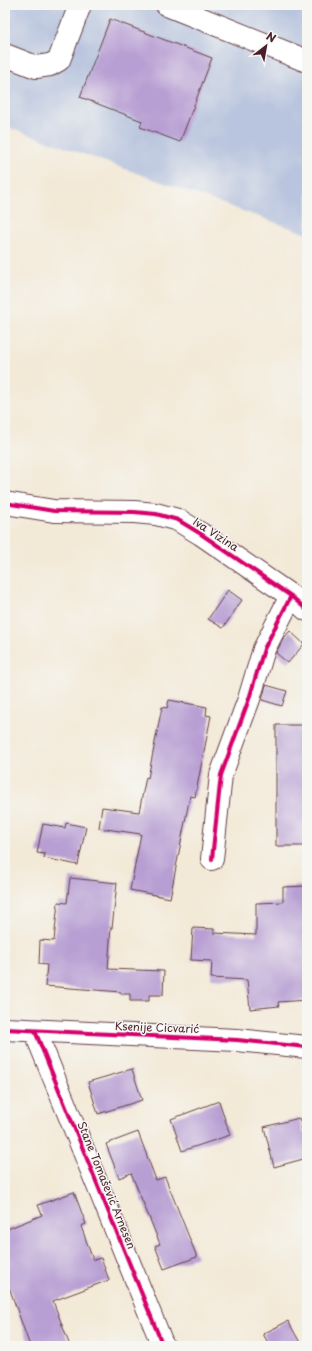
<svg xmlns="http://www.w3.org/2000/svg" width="312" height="1351" font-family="'Playpen Sans',sans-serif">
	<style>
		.industrial { fill: #b9c5de }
		.building { fill: #b79ed3 }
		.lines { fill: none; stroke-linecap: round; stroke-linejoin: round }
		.minor-casing { stroke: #633d45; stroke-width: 24 }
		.minor { stroke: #fff; stroke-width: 22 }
		.cycleway-casing { stroke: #f6f6f2; stroke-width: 6 }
		.cycleway { stroke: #d6006c; stroke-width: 4 }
		.labels { text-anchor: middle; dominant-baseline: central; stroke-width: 3; stroke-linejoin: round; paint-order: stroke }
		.street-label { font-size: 11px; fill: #4a1f2b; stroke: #f6f6f2 }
	</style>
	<rect width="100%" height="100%" fill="#f6f6f2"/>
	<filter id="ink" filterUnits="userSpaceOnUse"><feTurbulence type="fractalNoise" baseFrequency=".025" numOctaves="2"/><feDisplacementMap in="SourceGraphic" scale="8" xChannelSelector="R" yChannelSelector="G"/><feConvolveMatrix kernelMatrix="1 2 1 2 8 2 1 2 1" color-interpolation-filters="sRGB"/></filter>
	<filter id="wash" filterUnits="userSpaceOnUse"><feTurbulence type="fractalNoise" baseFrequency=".012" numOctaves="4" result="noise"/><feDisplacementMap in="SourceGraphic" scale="16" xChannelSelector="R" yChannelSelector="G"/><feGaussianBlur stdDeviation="0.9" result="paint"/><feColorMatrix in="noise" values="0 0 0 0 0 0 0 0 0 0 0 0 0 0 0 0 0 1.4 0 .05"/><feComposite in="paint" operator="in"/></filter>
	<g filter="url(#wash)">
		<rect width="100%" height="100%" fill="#f3e9d7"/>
		<path class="industrial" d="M5 5H307V234L5 126Z"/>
		<g id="blocks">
			<path class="building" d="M110 19 212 58 180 142 140 127 142 121 80 97Z
				M228 590 242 600 223 628 208 619Z
				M290 631 304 644 288 663 276 653 283 639Z
				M266 685 287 691 282 706 262 700Z
				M169 700 207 707 206 715 211 716 195 797 190 796 170 898 130 890 141 834 99 828 102 807 139 812 146 777 148 778 162 707 167 708Z
				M276 725H307V846H276Z
				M66 823 86 827 78 865 44 858 45 854 37 853 43 824 65 828Z
				M70 878 117 883 112 928 111 927 108 969 164 971 163 995H149V1001H130V994H121V992L45 986 47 965 39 964 40 940 54 941 58 902 67 903Z
				M307 886V1000L278 1002 279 1006 250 1009 247 980 211 978 212 961 191 960 193 928 214 929V933L256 935V903L283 902V887Z
				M132 1069 142 1100 98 1114 88 1082Z
				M219 1101 230 1135 182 1151 171 1119Z
				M299 1118 303 1133 307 1132V1158L274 1167 264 1127Z
				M138 1132 156 1180 165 1177 197 1257 164 1269 155 1246 160 1244 131 1173 119 1178 106 1144Z
				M74 1192 86 1224 81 1226 93 1260 101 1258 109 1280 53 1301 70 1346H30L5 1276V1230L42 1215 38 1205Z
				M288 1321 302 1346H270L263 1334Z"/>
		</g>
	</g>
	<g filter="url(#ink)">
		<use href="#blocks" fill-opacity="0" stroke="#633d45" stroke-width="1"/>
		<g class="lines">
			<defs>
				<path id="minor" d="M167 5 307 61
					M5 55 36 67 50 65 59 60 80 5
					M5 503 54 511 134 512 156 514 178 520 201 534 291 596 307 610
					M212 859 221 775 249 699 264 649 291 596
					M5 1029 237 1040 307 1047
					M35 1031 163 1346"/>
			</defs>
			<use href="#minor" class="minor-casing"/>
			<use href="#minor" class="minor"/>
			<defs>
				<path id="cycleway" d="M5 503 54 511 134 512 156 514 178 520 201 534 291 596 307 610
					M212 859 221 775 249 699 264 649 291 596
					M5 1029 237 1040 307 1047
					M35 1031 163 1346"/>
			</defs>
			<use href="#cycleway" class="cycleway-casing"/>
			<use href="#cycleway" class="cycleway"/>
		</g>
	</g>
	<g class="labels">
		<g class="street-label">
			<text transform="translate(216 534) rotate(33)">Iva Vizina</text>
			<text transform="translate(157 1027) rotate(2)">Ksenije Cicvarić</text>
			<text transform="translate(107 1185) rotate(68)">Stane Tomašević Arnesen</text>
		</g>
	</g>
	<rect width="312" height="1351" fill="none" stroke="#f6f6f2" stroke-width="20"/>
	<g transform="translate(266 46) rotate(31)" stroke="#f6f6f2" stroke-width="3" paint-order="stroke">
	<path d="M0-3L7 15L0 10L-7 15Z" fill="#4a1f2b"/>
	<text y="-6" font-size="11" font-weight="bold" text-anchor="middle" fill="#4a1f2b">N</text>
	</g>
</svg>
